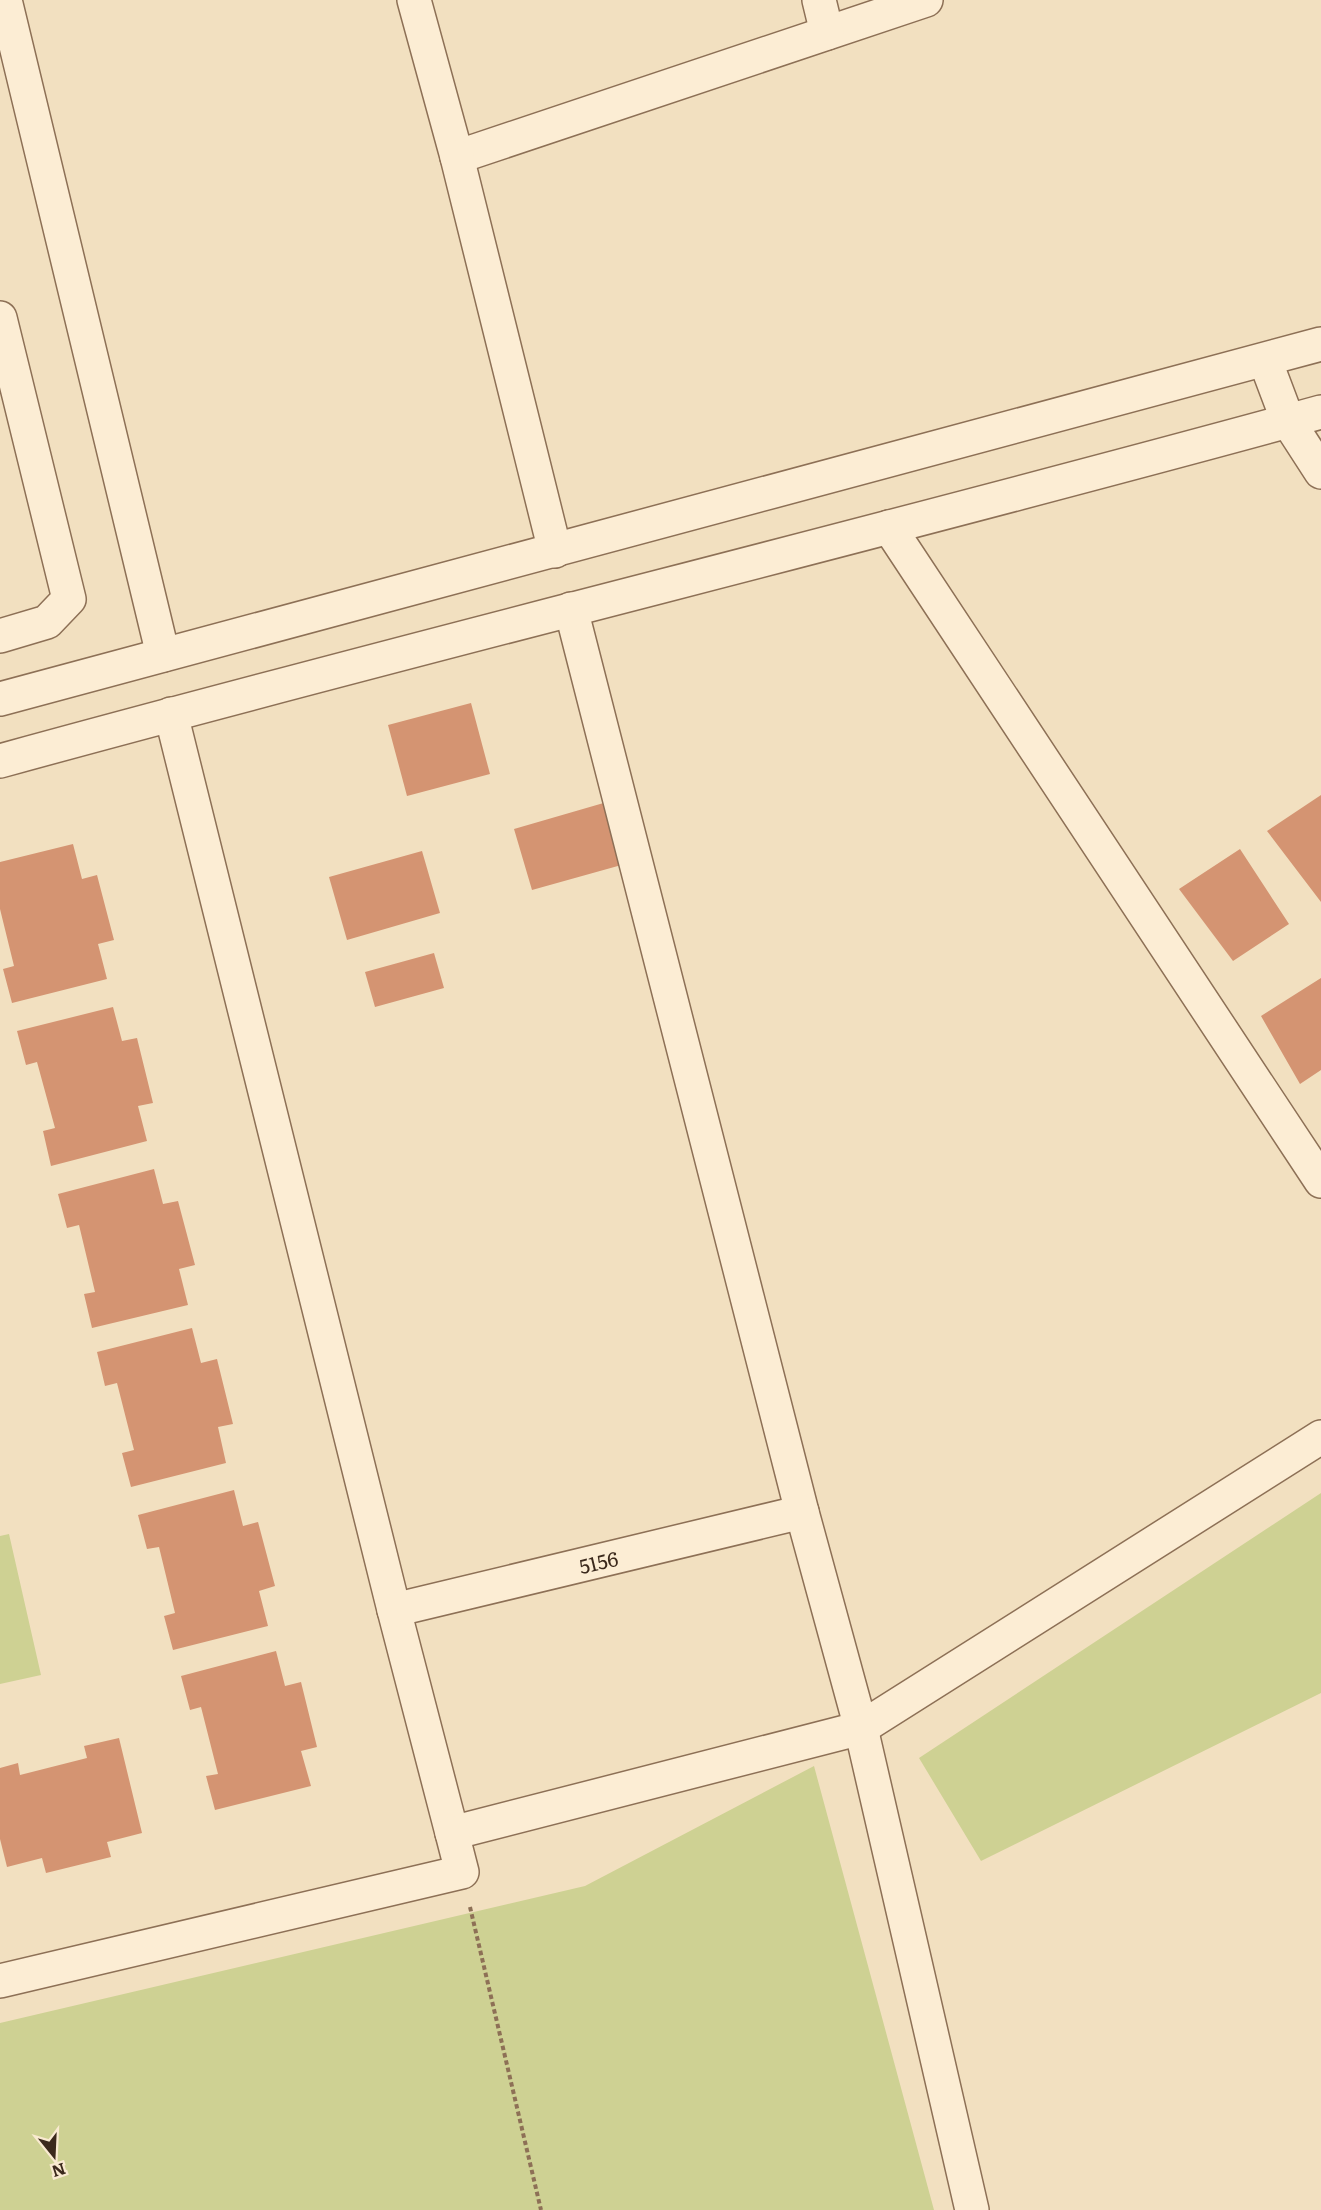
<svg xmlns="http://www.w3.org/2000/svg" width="1321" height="2210" font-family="Literata,serif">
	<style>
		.green { fill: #ced193 }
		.building { fill: #d49472 }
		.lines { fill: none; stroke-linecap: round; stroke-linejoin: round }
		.minor-casing { stroke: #8d7056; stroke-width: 36 }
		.path { stroke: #8d7056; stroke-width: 4; stroke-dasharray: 4.5 3; stroke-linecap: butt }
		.minor { stroke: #fcedd4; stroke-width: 33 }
		.labels { text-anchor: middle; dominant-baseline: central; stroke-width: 5; stroke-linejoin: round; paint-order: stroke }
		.street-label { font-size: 20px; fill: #3b291c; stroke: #f9ead0 }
	</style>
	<rect width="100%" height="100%" fill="#f2e0c0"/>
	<path class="green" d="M1321 1493V1693L981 1861 919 1758Z
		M9 1534 41 1675 0 1684V1536Z
		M814 1766 934 2210H0V2023L585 1886Z"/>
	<path class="building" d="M471 703 490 774 407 796 388 725Z
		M1321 795V902L1267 831Z
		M607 802 625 864 532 890 514 829Z
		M73 844 82 879 97 875 114 940 98 944 107 979 12 1003 3 969 14 966 0 909V862Z
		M1240 849 1289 924 1233 961 1179 889Z
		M422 851 440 913 347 940 329 877Z
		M434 953 444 988 375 1007 365 972Z
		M1321 978V1070L1300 1084 1261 1016Z
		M113 1007 122 1041 137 1038 153 1103 138 1106 147 1141 51 1166 43 1131 55 1128 37 1062 26 1065 17 1031Z
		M154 1169 163 1204 178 1201 195 1265 179 1269 188 1305 92 1328 84 1294 95 1292 79 1225 67 1228 58 1194Z
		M192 1328 201 1363 217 1359 233 1424 218 1427 226 1463 131 1487 122 1453 134 1450 117 1383 105 1386 97 1352Z
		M234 1490 243 1526 258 1522 275 1586 259 1591 268 1626 173 1650 164 1616 175 1613 159 1547 147 1549 138 1515Z
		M276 1651 285 1686 301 1682 317 1747 301 1751 311 1786 215 1810 206 1776 218 1774 201 1707 190 1710 181 1676Z
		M119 1738 142 1833 107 1842 111 1857 46 1873 42 1858 7 1867 0 1839V1768L18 1763 20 1775 87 1758 84 1746Z"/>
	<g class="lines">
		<defs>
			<g id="minor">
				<path d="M5 0 163 655"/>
				<path d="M414 0 457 157 926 0"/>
				<path d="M819 0 827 33"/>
				<path d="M457 157 555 551"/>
				<path d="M0 318 69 599 47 622 0 636"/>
				<path d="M1265 360 1288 421 1321 472"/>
				<path d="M889 527 1321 1181"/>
				<path d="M571 609 802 1512 861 1728 972 2210"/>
				<path d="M0 699 1321 344"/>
				<path d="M171 714 394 1610 452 1833 861 1728 1321 1437"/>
				<path d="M0 761C439 640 882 533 1321 412"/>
				<path id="s1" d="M394 1610 802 1512"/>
				<path d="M0 1981 462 1872 452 1833"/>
			</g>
		</defs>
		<use href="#minor" class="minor-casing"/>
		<path class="path" d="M470 1907 541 2210"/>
		<use href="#minor" class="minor"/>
	</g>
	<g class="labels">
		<g class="street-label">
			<text stroke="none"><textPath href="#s1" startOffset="210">5156</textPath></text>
		</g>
	</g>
	<g transform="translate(54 2156) rotate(162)" stroke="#f9ead0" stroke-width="4.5" paint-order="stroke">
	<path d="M0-4.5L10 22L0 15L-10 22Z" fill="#3b291c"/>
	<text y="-9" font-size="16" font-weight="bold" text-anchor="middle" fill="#3b291c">N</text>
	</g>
</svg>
